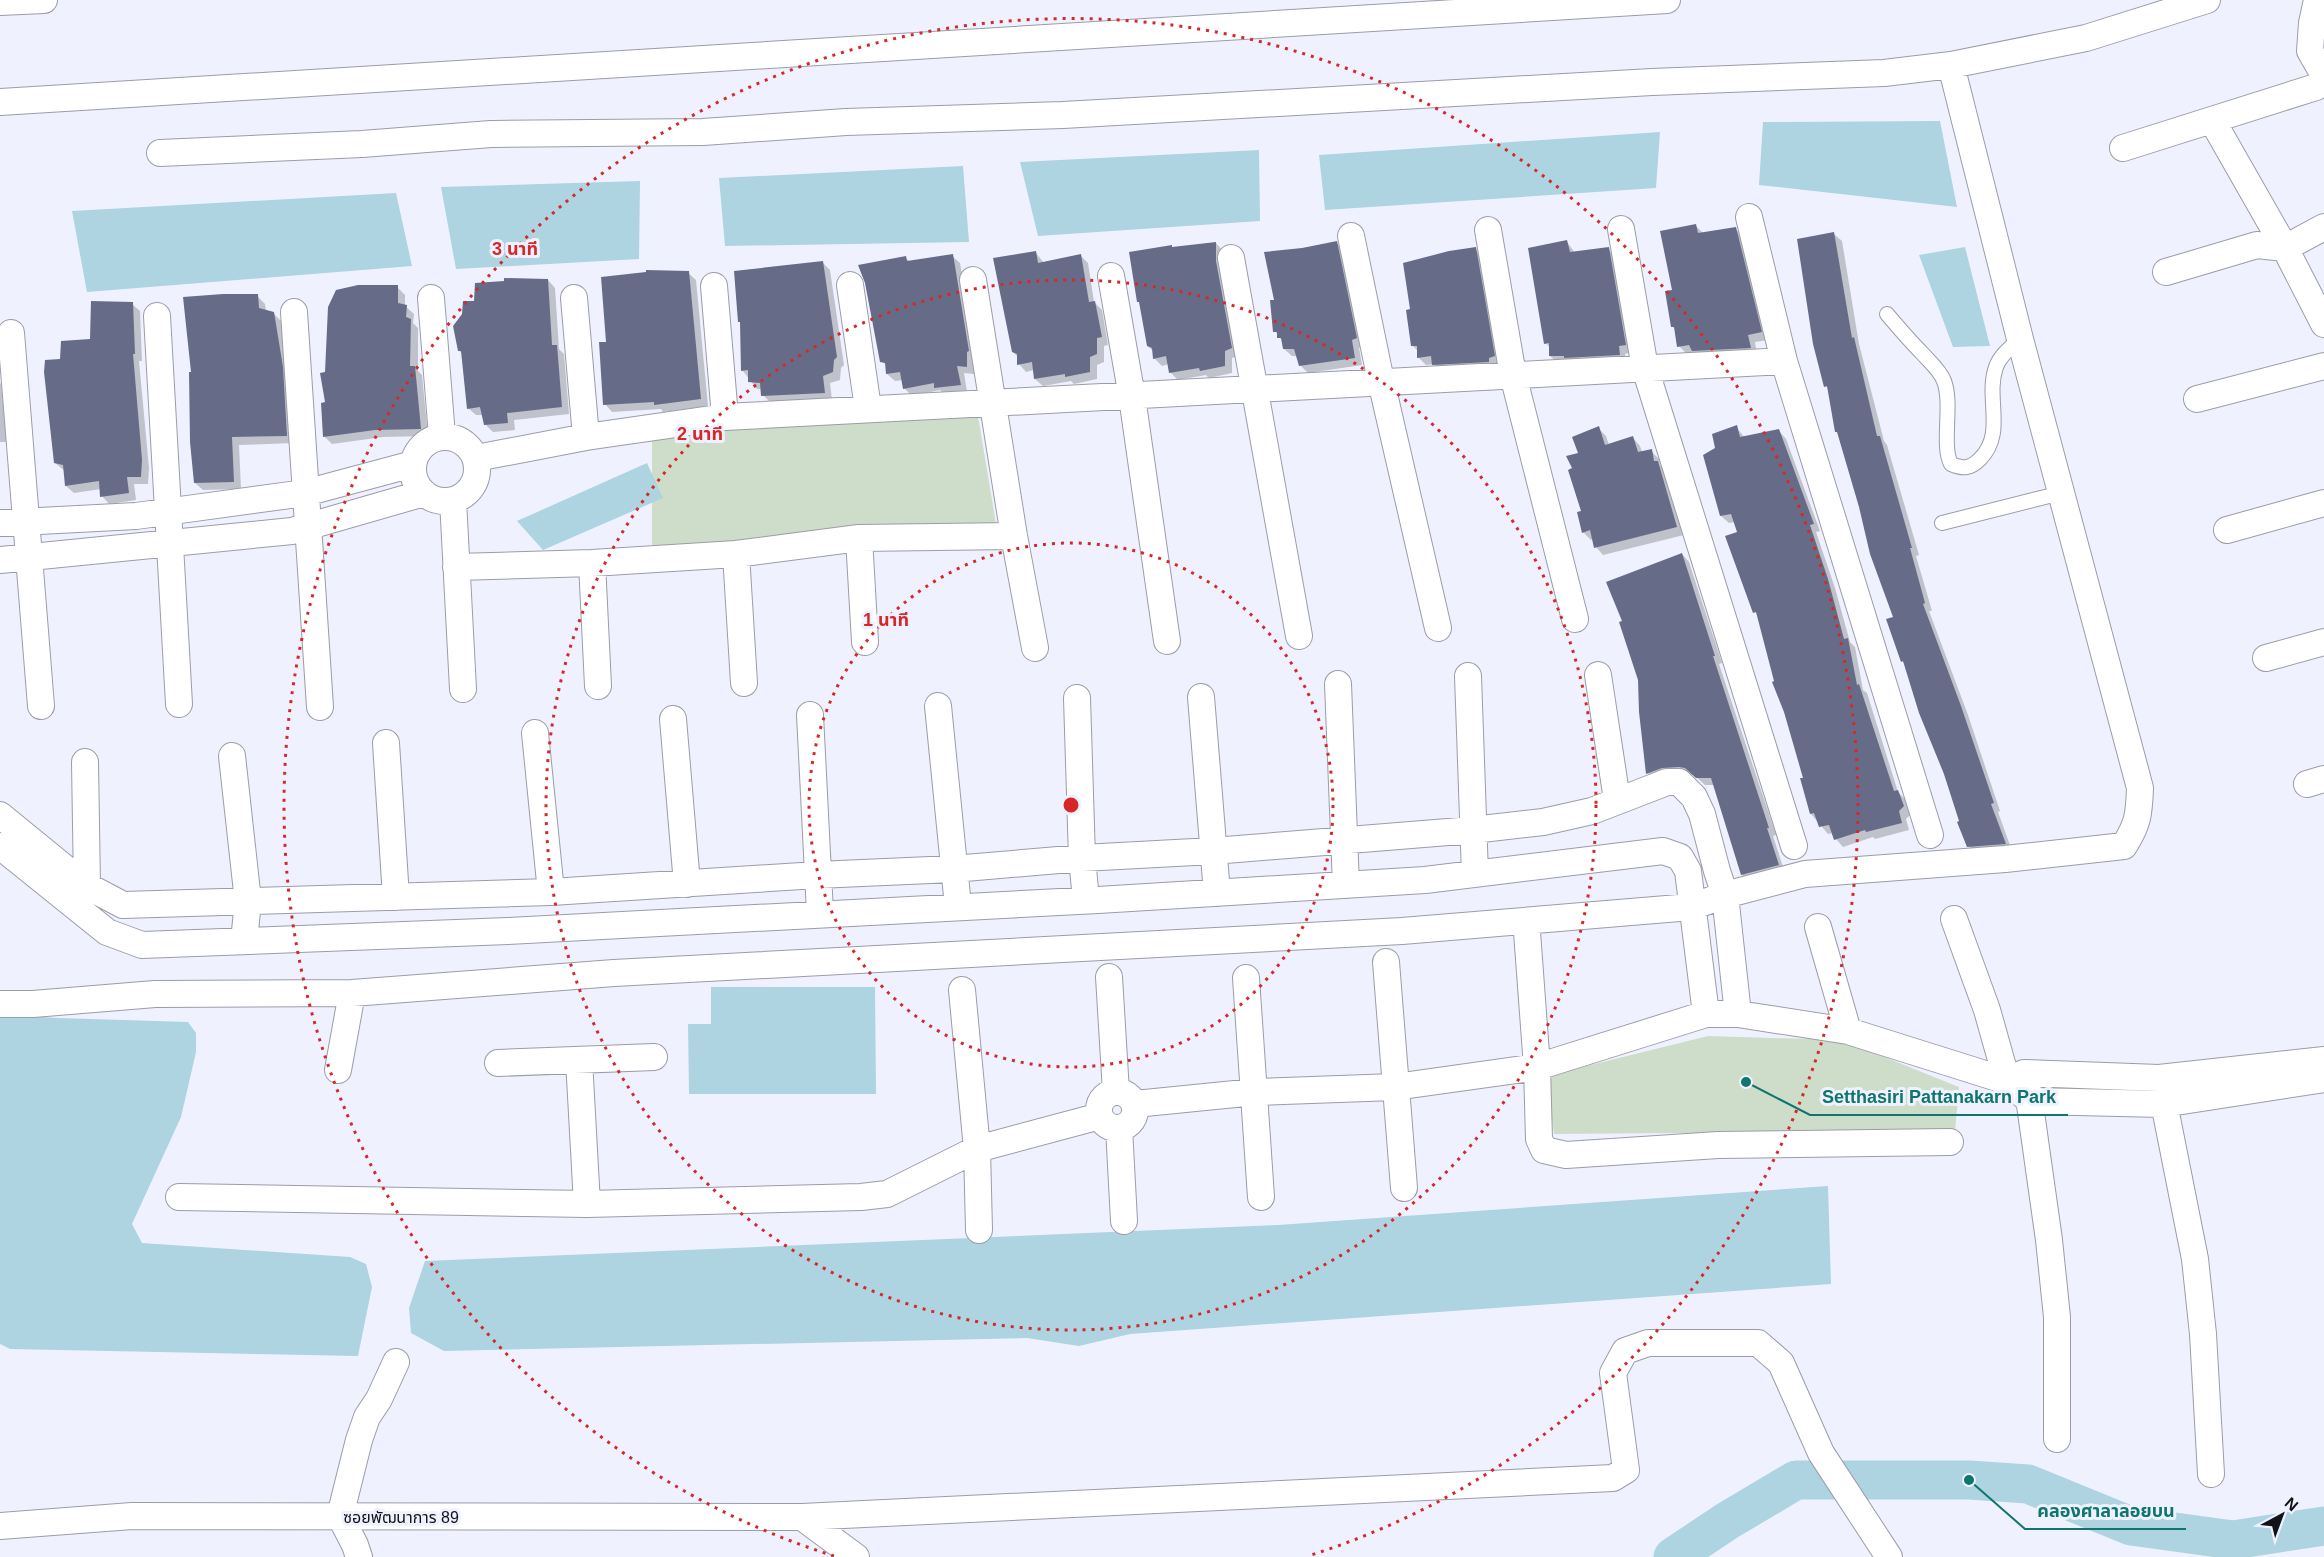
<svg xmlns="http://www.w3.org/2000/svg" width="2324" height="1557" font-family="Helvetica,'Noto Sans Thai',sans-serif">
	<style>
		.green { fill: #ceddca }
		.water { fill: #aed3e1 }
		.shadow { fill: #0003 }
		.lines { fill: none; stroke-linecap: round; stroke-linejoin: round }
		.river { stroke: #aed3e1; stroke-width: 39 }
		.building { fill: #666c87 }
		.service-casing { stroke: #9a9da7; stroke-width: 16 }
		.minor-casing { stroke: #9a9da7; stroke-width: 28 }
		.service { stroke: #fff; stroke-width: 14 }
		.minor { stroke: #fff; stroke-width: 26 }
		.ring { fill: none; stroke: #d62828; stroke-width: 3; stroke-dasharray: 3 6 }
		.labels { text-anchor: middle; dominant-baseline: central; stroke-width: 6; stroke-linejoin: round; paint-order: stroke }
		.street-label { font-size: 16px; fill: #121317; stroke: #eff2fe }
		.centre { fill: #d62828; stroke: #eff2fe; stroke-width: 3 }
		.ring-label { font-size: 18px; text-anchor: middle; font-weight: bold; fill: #d62828; stroke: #eff2fe; stroke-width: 6; stroke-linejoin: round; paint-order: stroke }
		.leader { fill: none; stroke: #0f766e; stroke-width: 2 }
		.callout-dot { fill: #0f766e; stroke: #eff2fe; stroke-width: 2 }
		.callout-label { font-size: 18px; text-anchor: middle; font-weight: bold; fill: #0f766e; stroke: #eff2fe; stroke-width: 6; stroke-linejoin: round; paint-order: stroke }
	</style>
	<rect width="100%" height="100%" fill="#eff2fe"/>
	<path class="green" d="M976 404 998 536 652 553V428Z
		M1708 1036 1842 1040 1959 1087 1955 1131 1554 1134 1546 1076Z"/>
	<path class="water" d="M1940 121 1957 207 1759 185 1763 122Z
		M1660 132 1656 188 1325 210 1319 155Z
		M1259 150 1260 221 1038 236 1020 162Z
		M963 166 969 242 725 246 719 178Z
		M640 181 639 259 456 269 441 187Z
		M396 193 412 266 87 292 72 211Z
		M1965 247 1990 346 1953 347 1919 255Z
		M647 463 663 498 543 550 517 521Z
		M711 987H875L876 1094H689L688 1024H711Z
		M0 1012 8 1015 59 1018 188 1022 196 1033V1052L181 1117 132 1224 142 1243 350 1257 366 1264 372 1287 358 1356 10 1349 0 1344Z
		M1828 1186 1831 1284 1130 1334 1079 1346 1027 1338 444 1351 411 1333 409 1308 425 1261 1278 1225Z"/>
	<path class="shadow" d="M1695 225 1704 234 1735 229 1743 236 1768 340 1755 342 1757 355 1701 358 1695 352 1686 353 1679 346 1676 330 1672 326 1674 291Z
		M1834 234 1842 241 1859 344 1884 441 1887 445 1919 555 1916 556 1932 611H1929L1968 715 2000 811 1998 812 2012 851 1976 854 1969 846 1906 665 1902 661 1895 618 1839 434 1836 431 1829 389 1825 386Z
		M1336 242 1344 250 1364 346 1359 348 1362 365 1308 373 1300 365 1297 356H1292L1284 349 1283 342 1275 331 1276 301 1302 249Z
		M1567 242 1575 253 1608 249 1616 257 1633 352 1625 354 1627 362 1558 363 1550 356V348L1546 343Z
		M1216 243 1223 251 1239 356 1232 358V373L1209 378 1206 375 1178 380 1171 373 1169 364 1162 366 1154 358 1153 351 1148 346 1141 304 1138 301 1173 249Z
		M1475 249 1483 257 1501 364 1441 372 1434 364 1426 365 1419 358V352L1412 345V311Z
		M1036 253 1044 263 1080 255 1088 263 1094 302 1102 310 1108 345 1104 346V362L1097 365V379L1074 384 1071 381 1043 386 1035 379 1034 370 1026 372 1019 364 1018 357 1013 352Z
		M952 256 960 263 976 359H974V374L964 373 967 392 944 394 940 390 912 396 904 388 903 380 895 381 887 374V366L882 361 906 258 910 262Z
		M823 263 830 270 844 365 841 368 840 380 830 383 832 400 771 403 763 395 762 389H757L743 371Z
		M688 273 696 280 708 406 663 412 661 409 612 412 605 404 608 343Z
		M548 280 555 288 559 349 564 354 569 414 514 420 515 430 493 432 485 424 483 415H476L468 408 462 354 459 350 475 303Z
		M397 287 405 295V306L414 314 413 323 418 328V371L422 375 428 436 383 437 332 444 325 437 327 373Z
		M257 296 265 304 266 311 273 313 281 321 290 376 294 443 239 445 241 489 203 490 195 483Z
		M132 304 140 311 142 361H139L149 468 148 484H134L136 500 109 504 102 496 101 489 74 493 66 486 65 471 55 463 61 361 91 340Z
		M0 383 1 384 7 442H0Z
		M1736 427 1745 438 1779 431 1786 439 1820 531 1816 532 1835 588 1850 642 1855 647 1863 690 1867 693 1898 792 1905 799 1911 814 1906 819 1909 830 1875 839 1873 837 1843 847 1836 839 1833 833 1828 834 1811 814 1805 779 1775 682 1758 615 1755 612 1739 532 1735 522 1729 523 1721 516 1717 449Z
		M1598 428 1606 436 1609 445 1633 438 1640 446 1642 452 1651 451 1659 459 1660 465 1665 470 1684 535 1603 555 1596 547 1594 538 1591 540 1583 532 1582 512 1574 469 1580 454Z
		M1682 554 1689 562 1722 663 1719 664 1776 835 1773 836 1785 873 1750 882 1742 875 1714 785H1705L1694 775 1688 774 1655 781 1648 773Z"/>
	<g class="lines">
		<path class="river" d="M1673 1557 1727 1521 1796 1480H1969L2028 1484 2131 1526 2233 1540 2324 1526"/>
	</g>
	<path class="building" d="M1696 224 1698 233 1736 227 1762 332 1748 335 1751 348 1692 351 1689 345 1677 347 1674 327H1671L1665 291 1672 290 1660 231Z
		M1834 232 1852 338 1854 337 1877 436H1880L1912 548H1910L1925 603 1923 604 1961 706 1994 803 1991 804 2006 844 1967 847 1957 822 1959 821 1944 774 1919 713 1903 661 1901 662 1886 619 1893 617 1870 554 1859 507 1837 432H1835L1827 386 1824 387 1813 344 1797 239Z
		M1567 240 1570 252 1609 247 1626 345 1619 346 1620 355 1564 358V356H1549V343L1544 344 1528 248Z
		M1337 241 1357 338 1352 340 1355 358 1299 366 1294 349H1283L1281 338H1277V332H1273L1270 300H1274L1264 252 1302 248Z
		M1216 242V261L1232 348 1225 351V366L1200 371 1199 368 1169 373 1166 356 1153 359 1152 348 1147 346 1139 302H1137L1129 252 1172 245V247Z
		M1476 247 1495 356 1489 358V362L1432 365 1431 356 1417 358V346H1411L1406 310 1410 309 1403 263 1449 251Z
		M1036 251 1038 263 1081 254 1089 302 1095 301 1102 337 1097 338V354L1090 357V372L1065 377V374L1034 379 1032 362 1017 365V354L1012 352 993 258Z
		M953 254 969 351 967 352V367L957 366 961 385 934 388V383L903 389 900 372 886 374 885 363 880 362 865 283 858 265 906 256 907 261Z
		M823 261 837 357 834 360 833 372 823 376 825 393 761 396 760 383 748 382V370L741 371 740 322H738L734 271Z
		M646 270 689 271 701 399 654 405V402L603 405 599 342H606L601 277 646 272Z
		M504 278 548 279 552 345H557L562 407 507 413 508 423 484 425 480 407 467 409 461 351H458L453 326 462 314 463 301H474L475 283 504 281Z
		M358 285H398V303L407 305 406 317 411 319 410 366H415L421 429 375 430 323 437 321 403 325 402 320 373 325 372 328 307 336 290Z
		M223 294H258L259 308 274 312 283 367 287 436 232 437 234 482 194 483 190 442 189 372H191L183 297Z
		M91 301 133 302 135 354H133L142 460 141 477H127L129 493 100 497 99 481 65 486 63 465 54 463 44 372 45 360 60 359 61 341 90 339Z
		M1737 425 1740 437 1779 429 1814 524 1810 525 1828 579 1844 639 1848 638 1857 685 1859 684 1894 791 1898 790 1904 806 1899 811 1902 823 1866 832 1865 830 1834 840 1829 825 1819 827 1814 813 1810 814 1800 778H1803L1784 712 1772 682 1774 681 1756 612 1753 613 1725 536 1737 532 1731 514 1720 516 1703 455 1715 448 1712 434Z
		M1599 426 1605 445 1633 436 1638 452 1652 449 1654 461H1658L1677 527 1594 548 1590 530 1582 533 1577 512 1581 511 1568 470 1572 468 1566 456 1578 453 1572 437Z
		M1682 553 1715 656H1713L1769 828H1767L1779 865 1741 875 1711 778H1696L1685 768 1679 767 1662 768 1646 774 1639 712 1638 680 1619 622 1622 621 1606 582Z"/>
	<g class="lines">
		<defs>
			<path id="service" d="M1887 314C1898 327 1909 340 1921 352 1929 361 1940 370 1944 381 1953 404 1941 445 1951 464 1963 469 1970 469 1980 459 2006 433 1985 398 1996 367 2000 355 2012 346 2020 339
				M1942 523 2061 493"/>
			<path id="minor" d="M2317 0 2312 23 2310 51 2324 75
				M0 2 44 0
				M0 102 1667 0
				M2212 120 2285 248 2324 324
				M2123 148 2316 87
				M160 153 362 144 491 134 703 132 846 122 1063 115 1652 82 1884 73 1951 65
				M1749 217 1784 361
				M1621 229 1645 368 1794 846
				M1488 230 1513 375 1575 619
				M1351 236 1381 381 1438 628
				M1231 258 1299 636
				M2166 272 2257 245 2285 248 2324 227
				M1111 276 1132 397 1167 641
				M973 280 1014 536 1035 648
				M850 285 868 408
				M714 286 725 417
				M431 298 442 436
				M574 298 586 437
				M294 312 320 707
				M157 316 179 704
				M11 333 41 706
				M2197 399 2324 366
				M413 469a32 32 0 1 1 64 0a32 32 0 1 1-64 0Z
				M476 458 586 437 725 417 1784 361 1930 835
				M453 500 463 689
				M0 523 136 516 305 493 413 464
				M2227 530 2324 503
				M859 538 865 642
				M736 554 744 683
				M0 560 292 531 424 493
				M592 563 598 686
				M456 567 592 563 736 554 859 538 1014 536
				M2266 658 2324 642
				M1598 675 1617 800
				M1468 676 1475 874
				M1338 684 1346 885
				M1201 697 1217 893
				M1077 698 1082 858 1086 900
				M938 706 958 906
				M810 715 820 913
				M673 719 687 884
				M535 733 551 892
				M386 743 396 897
				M232 756 248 901 244 941
				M85 762 87 886
				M2307 784 2324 779
				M0 815 87 886 123 905 551 892 817 875 953 869 1082 858 1213 851 1473 830 1543 822 1592 811 1667 782H1679L1694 797 1702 814 1717 871 1725 895 1738 1014
				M0 846 107 932 142 945 508 931 1098 900 1425 880 1663 851 1680 857 1688 871 1706 1014
				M1954 919 1987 1010 2007 1081
				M1818 927 1848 1031
				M1527 932 1537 1067 1539 1139 1544 1150 1566 1155 1718 1145 1950 1142
				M1386 962 1404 1188
				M1109 977 1116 1092
				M1246 978 1261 1197
				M962 990 977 1149 979 1230
				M0 1004H33L155 994 352 993 614 973 1402 931 1691 907 1725 895 1805 874 2005 859 2124 846C2138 824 2139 815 2140 788L2020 339 1951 65 2086 38 2207 0
				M579 1060 587 1204
				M498 1063 654 1057
				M338 1070 352 993
				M2159 1078 2195 1259 2203 1334 2211 1474
				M2007 1080 2024 1073 2159 1078 2324 1060
				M2027 1084 2049 1240 2057 1317V1439
				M1099 1110a18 18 0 1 1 36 0a18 18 0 1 1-36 0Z
				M1135 1104 1255 1092 1395 1087 1537 1067 1706 1014H1738L1848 1031 2007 1081 2030 1101 2163 1104 2324 1079
				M1119 1128 1124 1221
				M179 1197 587 1204 861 1197 887 1194 977 1149 1100 1116
				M802 1517 856 1557
				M0 1526 132 1516 802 1517 1613 1478 1626 1470 1613 1373 1625 1351 1648 1343H1758L1781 1363 1821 1453 1889 1557
				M359 1557 355 1545 340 1516 359 1440 367 1417 379 1399 396 1362"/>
		</defs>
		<use href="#service" class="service-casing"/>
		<use href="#minor" class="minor-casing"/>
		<use href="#service" class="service"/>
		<use href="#minor" class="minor"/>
	</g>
	<g class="ring">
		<circle cx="1071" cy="805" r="262"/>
		<circle cx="1071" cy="805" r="525"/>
		<path d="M834 1556A787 787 0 1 1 1308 1556"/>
	</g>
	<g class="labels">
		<g class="street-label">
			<text x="401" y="1517">ซอยพัฒนาการ 89</text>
		</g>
	</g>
	<circle cx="1071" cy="805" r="9" class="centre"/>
	<g class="ring-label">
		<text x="515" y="255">3 นาที</text>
		<text x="700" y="440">2 นาที</text>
		<text x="886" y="626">1 นาที</text>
	</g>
	<path class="leader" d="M1746 1082L1810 1115H2068M1969 1480L2025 1529H2186"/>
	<g class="callout-dot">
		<circle cx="1746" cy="1082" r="6"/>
		<circle cx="1969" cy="1480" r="6"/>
	</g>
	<g class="callout-label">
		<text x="1939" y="1103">Setthasiri Pattanakarn Park</text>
		<text x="2106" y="1517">คลองศาลาลอยบน</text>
	</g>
	<g transform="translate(2282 1515) rotate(41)" stroke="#eff2fe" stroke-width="4.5" paint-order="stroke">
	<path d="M0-4.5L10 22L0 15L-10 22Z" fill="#121317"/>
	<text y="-9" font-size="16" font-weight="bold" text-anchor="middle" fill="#121317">N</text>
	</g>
</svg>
